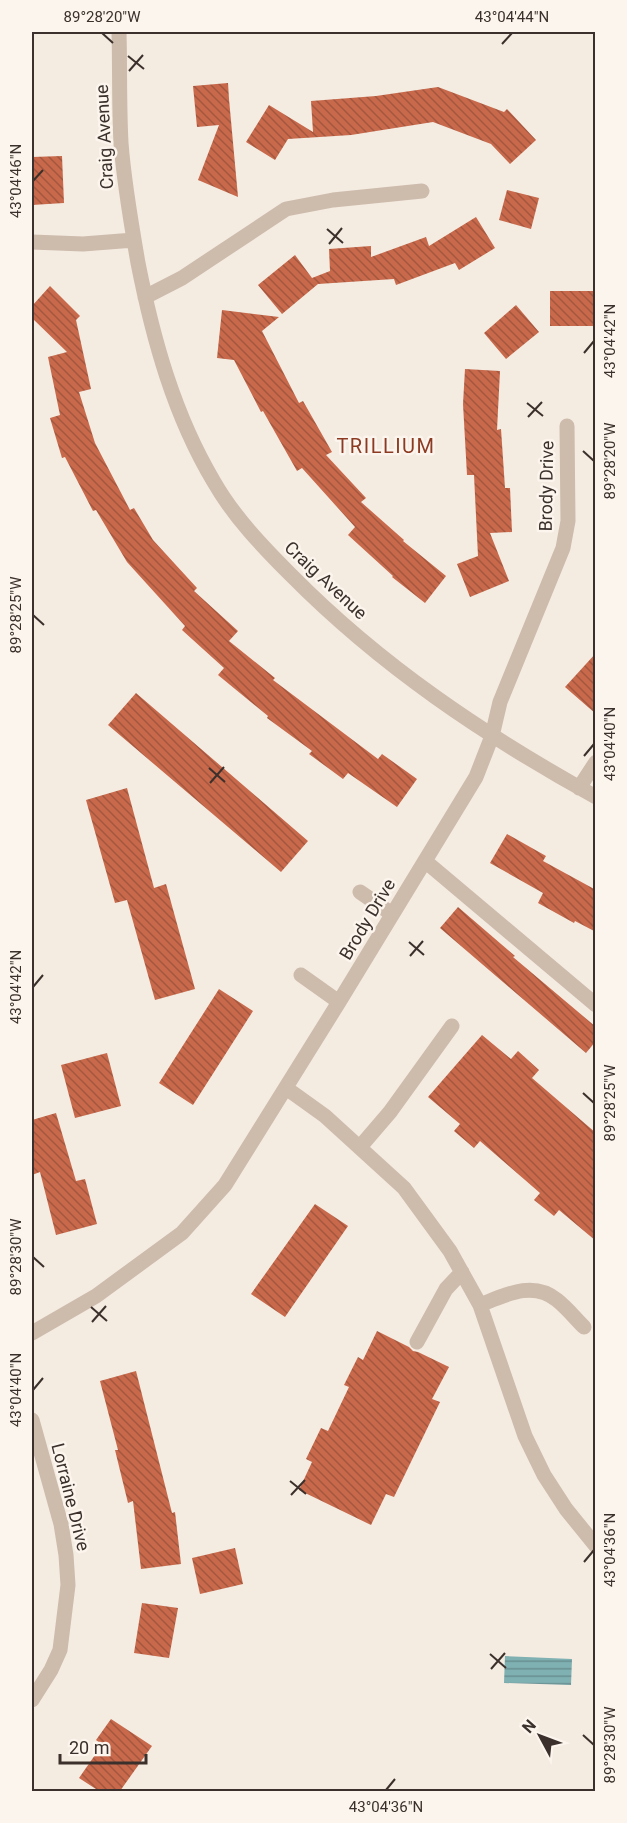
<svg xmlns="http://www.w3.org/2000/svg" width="627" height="1823" font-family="Roboto,sans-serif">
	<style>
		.water { fill: url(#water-rules) }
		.building { fill: url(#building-back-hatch) }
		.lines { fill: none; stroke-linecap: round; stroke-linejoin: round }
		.minor { stroke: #cdbbac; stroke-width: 15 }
		.ticks { fill: none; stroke: #3b302b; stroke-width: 2 }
		.labels { text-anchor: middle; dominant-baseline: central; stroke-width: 5; stroke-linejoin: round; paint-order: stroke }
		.street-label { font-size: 18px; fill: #3b302b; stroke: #fbf5ee }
		.neighbourhood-label { font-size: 20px; letter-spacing: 1.5px; fill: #8c3b22; stroke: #fbf5ee }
		.neatline { fill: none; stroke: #3b302b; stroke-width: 2 }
		.ticks-label { font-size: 15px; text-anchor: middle; fill: #3b302b }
	</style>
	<defs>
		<pattern id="water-rules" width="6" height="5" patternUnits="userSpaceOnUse" patternTransform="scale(1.5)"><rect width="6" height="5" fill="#7fb0b2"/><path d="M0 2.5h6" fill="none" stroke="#699091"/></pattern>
		<pattern id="building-back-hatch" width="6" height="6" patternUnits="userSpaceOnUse" patternTransform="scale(1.5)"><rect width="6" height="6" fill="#c8694b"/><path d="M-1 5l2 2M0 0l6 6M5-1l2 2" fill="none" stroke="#a4573f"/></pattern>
	</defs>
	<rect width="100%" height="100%" fill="#f4ebe1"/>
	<path class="water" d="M505 1656 572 1659 571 1685 504 1683Z"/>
	<path class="building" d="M228 83 229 99 238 197 198 180 219 125 197 127 193 86Z
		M438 87 504 112 507 109 536 140 510 164 491 144 433 122 351 135 288 139 275 160 246 142 269 105 313 132 311 101 376 96Z
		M62 156 64 203 32 205V157Z
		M507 190 539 198 531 229 499 220Z
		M476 217 495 248 459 270 455 263 396 285 394 279 318 284 282 314 258 285 295 255 312 278 330 271 329 249 371 246V257L426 237 429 246Z
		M50 286 80 316 76 320 91 389 79 392 95 443 130 510 134 508 153 540 197 588 194 591 238 631 229 641 275 678 273 680 378 759 382 754 417 779 397 807 348 773 343 779 309 754 312 751 267 718 268 716 218 675 224 668 182 630 185 626 127 562 96 510 93 511 65 457 62 458 50 418 60 415 48 357 67 352 32 318V306Z
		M550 291H595V326H550Z
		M516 305 539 332 506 359 484 333Z
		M222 310 279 317 262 331 299 403 303 401 332 452 326 455 366 498 361 502 404 540 403 541 446 576 425 603 392 577 393 576 348 535 355 527 302 468 297 471 263 411 261 412 234 360 217 358Z
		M465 369 500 371 497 430 501 429 505 488H510L512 532 490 533 509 581 470 597 457 564 478 556 474 475H467L463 404Z
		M596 653V714L565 687Z
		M136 693 308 841 281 872 108 725Z
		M127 788 154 888 166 884 195 989 155 1000 127 900 115 903 86 800Z
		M507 834 546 856 543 861 596 890V932L575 921 574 923 538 903 543 893 490 863Z
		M458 907 515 956 513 957 596 1027V1041L586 1053 440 928Z
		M219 989 253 1011 193 1105 159 1083Z
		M482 1035 511 1059 518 1051 539 1070 532 1078 596 1133V1241L559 1210 554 1216 534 1200 540 1193 480 1141 474 1148 454 1131 460 1124 428 1097Z
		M107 1053 121 1106 75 1118 61 1065Z
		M56 1113 76 1181 85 1179 97 1224 56 1235 40 1172 32 1175V1120Z
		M315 1204 348 1226 285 1317 251 1294Z
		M377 1331 409 1347 413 1351 418 1352 449 1367 432 1399 440 1402 394 1497 386 1494 371 1525 299 1490 312 1462 306 1459 321 1428 328 1431 349 1387 344 1385 358 1357 363 1360Z
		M136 1371 172 1513 175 1512 181 1564 141 1569 133 1501 128 1503 115 1450H118L100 1381Z
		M235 1548 243 1584 200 1594 192 1558Z
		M142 1603 178 1608 169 1658 134 1653Z
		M111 1719 152 1746 120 1791H99L79 1778 102 1745 96 1740Z"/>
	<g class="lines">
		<path class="minor" d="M119 32C120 69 119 106 121 143 124 183 131 223 138 263 153 339 174 415 214 482 234 517 263 547 291 575 381 666 484 735 596 797
			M32 242 83 244 134 240
			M145 297 182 278 286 209 333 200 422 191
			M579 788 596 762
			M425 861 596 1005
			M360 892 392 914
			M301 975 339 1002
			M286 1088 325 1116 404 1188 450 1251 480 1305 525 1436 544 1475 566 1509 596 1546
			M360 1147 390 1112 452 1026
			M480 1305C505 1295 533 1280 557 1300 567 1308 575 1318 584 1327
			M32 1333 96 1296 182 1233 225 1185 339 1002 476 777 492 736 500 702 563 548 568 521 567 426
			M417 1342 446 1289 462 1272
			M32 1420 61 1524 66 1555 68 1585 60 1650 51 1670 32 1700"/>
	</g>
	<path class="ticks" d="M102 33 113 43M502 44 512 33M128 56 144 69M129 71 143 55M33 181 43 170M327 229 343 243M329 244 342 228M584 353 594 341M527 403 543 416M528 417 542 402M583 451 594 461M33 615 44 625M584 756 594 744M209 768 225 782M210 783 224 767M409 942 424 955M410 956 423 941M33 987 43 975M583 1093 594 1103M33 1257 44 1267M91 1307 107 1321M92 1322 106 1306M33 1390 43 1378M290 1481 306 1494M291 1495 305 1480M584 1562 594 1550M490 1654 506 1668M491 1669 505 1653M583 1735 594 1745M386 1790 395 1779"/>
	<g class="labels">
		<g class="street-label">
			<text transform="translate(104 137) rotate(-93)">Craig Avenue</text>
			<text transform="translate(546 486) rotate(-89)">Brody Drive</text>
			<text transform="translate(326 580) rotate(43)">Craig Avenue</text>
			<text transform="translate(367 919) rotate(-59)">Brody Drive</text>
			<text transform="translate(71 1497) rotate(76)">Lorraine Drive</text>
		</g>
		<g class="neighbourhood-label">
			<text x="386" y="446">TRILLIUM</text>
		</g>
	</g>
	<rect width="627" height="1823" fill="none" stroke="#fbf5ee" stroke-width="66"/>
	<g transform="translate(540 1736) rotate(311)" stroke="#fbf5ee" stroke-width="4.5" paint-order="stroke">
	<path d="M0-4.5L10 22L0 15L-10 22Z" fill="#3b302b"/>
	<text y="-9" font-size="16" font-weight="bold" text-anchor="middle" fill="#3b302b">N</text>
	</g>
	<path d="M60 1754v9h86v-9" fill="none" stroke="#3b302b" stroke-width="3"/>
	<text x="69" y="1754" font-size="18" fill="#3b302b" stroke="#fbf5ee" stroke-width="4.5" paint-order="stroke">20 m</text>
	<rect x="33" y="33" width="561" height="1757" class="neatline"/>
	<g class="ticks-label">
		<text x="102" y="22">89°28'20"W</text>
		<text x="512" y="22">43°04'44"N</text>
		<text transform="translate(16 181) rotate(-90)" y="5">43°04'46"N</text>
		<text transform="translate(610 341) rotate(-90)" y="5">43°04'42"N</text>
		<text transform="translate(610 461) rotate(-90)" y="5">89°28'20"W</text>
		<text transform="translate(16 615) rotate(-90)" y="5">89°28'25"W</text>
		<text transform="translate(610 744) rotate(-90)" y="5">43°04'40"N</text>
		<text transform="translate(16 987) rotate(-90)" y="5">43°04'42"N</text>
		<text transform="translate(610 1103) rotate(-90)" y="5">89°28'25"W</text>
		<text transform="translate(16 1257) rotate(-90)" y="5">89°28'30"W</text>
		<text transform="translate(16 1390) rotate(-90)" y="5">43°04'40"N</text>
		<text transform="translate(610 1550) rotate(-90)" y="5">43°04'36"N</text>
		<text transform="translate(610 1745) rotate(-90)" y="5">89°28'30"W</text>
		<text x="386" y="1812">43°04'36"N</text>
	</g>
</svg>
